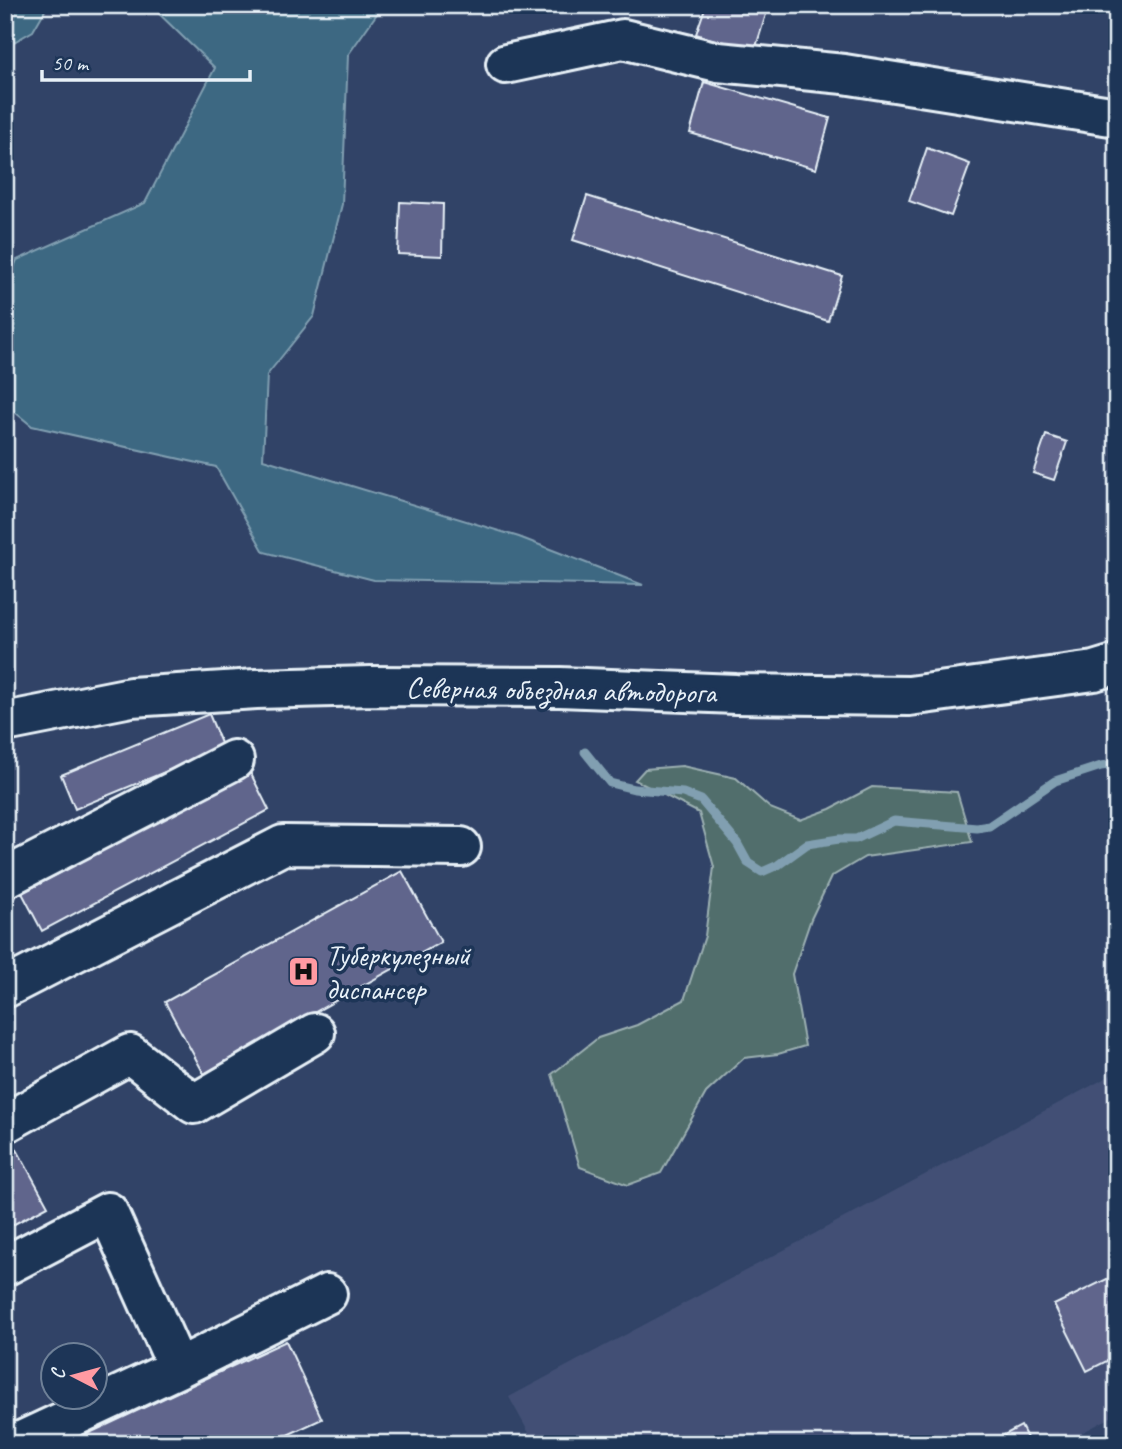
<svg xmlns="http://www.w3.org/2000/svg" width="1122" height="1449" font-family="Caveat,sans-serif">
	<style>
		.built { fill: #425075 }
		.green { fill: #516e6c; stroke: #9cb0b2; stroke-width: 2 }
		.water { fill: #3c6882; stroke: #819fb1; stroke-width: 2 }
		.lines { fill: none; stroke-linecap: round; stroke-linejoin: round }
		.stream { stroke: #819fb1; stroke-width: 9 }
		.building { fill: #60658c; stroke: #e8f1f8; stroke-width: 2 }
		.minor-casing { stroke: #e8f1f8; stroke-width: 44 }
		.minor { stroke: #1d3557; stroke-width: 38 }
		.labels { text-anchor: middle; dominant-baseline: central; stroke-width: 7; stroke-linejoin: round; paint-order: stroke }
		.street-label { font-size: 30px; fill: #e8f1f8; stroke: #1d3557 }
		.poi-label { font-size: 30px; fill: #e8f1f8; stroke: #1d3557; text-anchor: start }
	</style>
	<rect width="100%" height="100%" fill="#314367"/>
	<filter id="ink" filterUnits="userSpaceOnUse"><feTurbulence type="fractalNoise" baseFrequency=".0143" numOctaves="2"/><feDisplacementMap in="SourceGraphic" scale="14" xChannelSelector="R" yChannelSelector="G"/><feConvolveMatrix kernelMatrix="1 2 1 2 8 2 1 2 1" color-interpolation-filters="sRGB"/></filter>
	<g filter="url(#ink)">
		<path class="built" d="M1117 1072V1414L1061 1444H535L509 1397Z"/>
		<path class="green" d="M682 766 736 778 770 808 800 820 830 809 872 787 957 792 972 842 865 857 831 877 811 919 792 974 805 1046 778 1054 744 1058 706 1093 661 1173 628 1185 580 1167 552 1074 598 1038 637 1025 684 1000 705 936 714 867 699 813 635 780 645 769Z"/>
		<path class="water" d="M5 5H48L33 31 5 47Z
			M150 5H383L348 55 342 204 314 316 267 375 263 459 519 537 643 585 374 580 264 552 216 467 32 426 5 404V287L17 260 145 203 215 68Z"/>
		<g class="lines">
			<path class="stream" d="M585 752 610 783 634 789 683 793 701 800 737 843 748 863 762 872 778 865 807 844 839 839H856L894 821 977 828 989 826 1055 781 1101 766 1117 764"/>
		</g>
		<path class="building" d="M706 5H759L768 8 754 53 696 34Z
			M1117 33V71L1108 69Z
			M704 82 830 118 816 169 690 133Z
			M927 148 970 164 951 216 909 201Z
			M587 196 842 276 828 321 573 240Z
			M400 202 443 204 442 256 398 254Z
			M1117 228V254L1110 252Z
			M1046 435 1067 442 1054 480 1033 473Z
			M209 714 223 748 75 809 61 775Z
			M250 772 269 810 42 931 22 893Z
			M402 871 441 942 204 1074 165 1002Z
			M15 1146 48 1206 5 1229V1151Z
			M1117 1274V1356L1087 1371 1054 1305Z
			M286 1341 322 1419 268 1444H66Z
			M1021 1426 1027 1438 1015 1444H1008L1004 1435Z"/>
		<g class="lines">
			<defs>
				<path id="minor" d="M506 64 623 39 718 62 844 74 1117 117
					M5 722 131 697 256 689 371 686 560 687 736 694 909 696 1094 671 1117 664
					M5 878 234 760
					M5 988 283 845 461 847
					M5 1123 130 1054 194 1104 315 1033
					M5 1266 108 1212 178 1368
					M15 1444 178 1368 327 1294"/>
			</defs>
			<use href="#minor" class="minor-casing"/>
			<use href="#minor" class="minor"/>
		</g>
	</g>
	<defs>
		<symbol id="hospital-square" viewBox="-11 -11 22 22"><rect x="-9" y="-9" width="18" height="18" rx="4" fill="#ff9aa2" stroke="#1d3557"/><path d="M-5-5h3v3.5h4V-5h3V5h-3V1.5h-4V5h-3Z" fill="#111"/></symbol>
	</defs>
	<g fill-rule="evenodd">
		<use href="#hospital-square" x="286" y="954" width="35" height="35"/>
	</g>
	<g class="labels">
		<g class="street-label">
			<text transform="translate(561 690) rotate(1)">Северная объездная автодорога</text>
		</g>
		<g class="poi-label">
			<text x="326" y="955">Туберкулезный<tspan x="326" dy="34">диспансер</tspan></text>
		</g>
	</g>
	<rect width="1122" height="1449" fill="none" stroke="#1d3557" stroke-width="28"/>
	<rect x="14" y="14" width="1094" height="1421" fill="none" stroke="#e8f1f8" stroke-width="2.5" filter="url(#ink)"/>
	<g transform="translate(74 1376) rotate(276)"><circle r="33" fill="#1d3557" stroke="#6e8097" stroke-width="2"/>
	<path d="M0-5L12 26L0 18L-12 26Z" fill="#ff9aa2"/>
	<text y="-10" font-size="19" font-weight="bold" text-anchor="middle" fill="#e8f1f8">С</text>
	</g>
	<path d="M42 70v10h208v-10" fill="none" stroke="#e8f1f8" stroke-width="3.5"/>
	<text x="52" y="70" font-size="21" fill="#e8f1f8" stroke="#1d3557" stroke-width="5" paint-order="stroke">50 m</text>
</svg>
